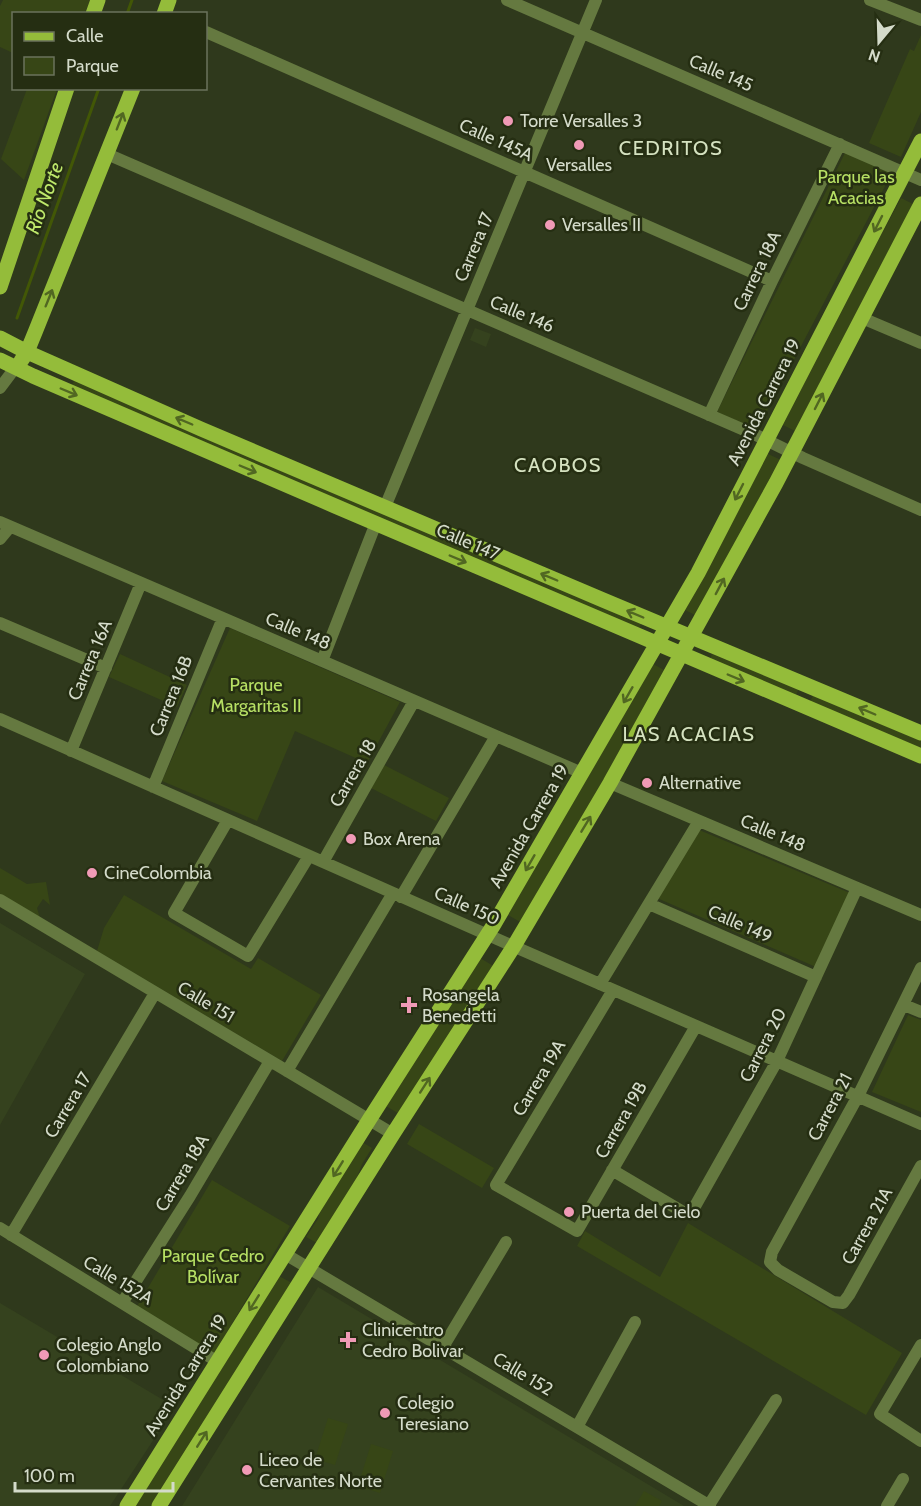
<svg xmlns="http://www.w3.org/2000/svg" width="921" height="1506" font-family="Cabin,sans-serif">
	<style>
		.built { fill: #35421e }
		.green { fill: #374616 }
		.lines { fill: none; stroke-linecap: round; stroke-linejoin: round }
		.stream { stroke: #425706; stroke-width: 3 }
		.minor { stroke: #657940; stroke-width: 12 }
		.major { stroke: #94bc3a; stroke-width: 15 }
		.oneway { stroke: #516722 }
		.poi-dot { fill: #f09ab6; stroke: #252e12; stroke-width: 2 }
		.labels { text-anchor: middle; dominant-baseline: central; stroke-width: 5; stroke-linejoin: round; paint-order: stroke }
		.street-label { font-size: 18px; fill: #d4dbca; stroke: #252e12 }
		.poi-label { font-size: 18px; fill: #d4dbca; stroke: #252e12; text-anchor: start }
		.park-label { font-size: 18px; fill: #b7e064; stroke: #252e12 }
		.neighbourhood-label { font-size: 20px; letter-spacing: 1.5px; fill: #d5e2c0; stroke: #252e12 }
		.water-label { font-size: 20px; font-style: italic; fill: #bee86b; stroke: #252e12 }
	</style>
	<rect width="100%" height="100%" fill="#2f391c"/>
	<path class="built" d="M475 328 491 334 486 347 470 340Z
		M0 923 85 974 0 1125Z
		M318 1287 599 1455 684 1506H182Z
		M0 1303 175 1407 110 1506H0Z"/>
	<path class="green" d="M3 0H90L85 13 14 14 13 53 0 47V6Z
		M921 35V112L901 157 869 143 910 49 914 51Z
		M27 89H57L24 180 1 159Z
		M846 151 893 171 757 430 717 412Z
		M901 198 913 204 795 431 781 424Z
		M75 379 642 622 638 631 71 387Z
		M766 453 781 460 697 616 685 610Z
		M230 628 400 702 367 763 295 731 257 821 162 781Z
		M120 654 187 685 177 707 109 677Z
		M712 654 799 688 796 695 709 662Z
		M653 664 664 670 610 769 522 923 508 915Z
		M813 695 921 741V748L810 702Z
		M384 765 449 798 436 821 371 788Z
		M699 830 850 893 816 967 657 898Z
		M0 868 27 884 46 882 50 905 43 899 37 908 40 918 0 894Z
		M124 895 251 969 258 958 321 995 282 1061 97 951 104 928Z
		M480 958 495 967 401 1115 386 1106Z
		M908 1015 921 1020V1112L872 1092Z
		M419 1124 494 1168 482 1188 407 1144Z
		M362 1142 372 1148 362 1164 356 1180 317 1243 306 1237 318 1219 320 1207Z
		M212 1180 290 1226 214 1354 136 1308Z
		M688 1223 902 1353 866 1415 577 1246 585 1231 660 1277Z
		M277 1275 292 1283 154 1506H133Z
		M328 1418 348 1424 335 1465 315 1459Z
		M371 1444 393 1451 380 1493 358 1486Z
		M644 1491 662 1501 659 1506H635Z"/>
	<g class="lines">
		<path class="stream" d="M127 14 132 0
			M17 318 99 88"/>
		<path class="minor" d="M507 0 921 180
			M870 0 921 20
			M206 32 772 281
			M107 154 758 436 803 458 921 510
			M862 318 921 343
			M0 388 15 368
			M709 415 772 281 840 144
			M385 507 596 0
			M0 522 582 773
			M0 539 10 527
			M0 623 106 668
			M322 661 376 523
			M0 719 522 950 921 1124
			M71 751 141 583
			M610 783 921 915
			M153 787 223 618
			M228 820 174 913 248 956 309 856
			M323 862 414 701
			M401 897 496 736
			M0 900 393 1134
			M649 904 816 977
			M921 968 858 1096 772 1252 770 1262 778 1270 833 1302 843 1303 849 1295 921 1166
			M600 984 699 821
			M613 990 496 1185 577 1231 696 1026
			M904 1005 921 1012
			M287 1071 393 893
			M612 1170 683 1212 690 1213 694 1208 777 1061 857 888
			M0 1228 218 1362
			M11 1235 155 993
			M285 1254 710 1506
			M122 1303 190 1196 270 1061
			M921 1345 880 1414 921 1441
			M443 1347 506 1242
			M577 1427 635 1322
			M709 1505 776 1400
			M887 1506 903 1479"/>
		<path class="major" d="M93 14 98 0
			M164 14 169 0
			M0 287 67 88
			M0 338 27 352 201 429 603 600 921 733
			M0 360 33 376 335 506 921 756
			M21 361 27 352 36 330 133 88
			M127 1506 369 1120 493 926 698 573 921 141
			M159 1506 393 1134 514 946 610 783 776 483 921 204"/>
	</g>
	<defs><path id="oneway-shaft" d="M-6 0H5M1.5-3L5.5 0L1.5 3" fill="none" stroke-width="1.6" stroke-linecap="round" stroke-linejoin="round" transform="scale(1.5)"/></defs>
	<g class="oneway">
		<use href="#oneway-shaft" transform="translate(120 121) rotate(-69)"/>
		<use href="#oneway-shaft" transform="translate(878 224) rotate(117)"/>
		<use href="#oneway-shaft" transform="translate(49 298) rotate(-68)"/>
		<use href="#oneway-shaft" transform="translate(69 392) rotate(23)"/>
		<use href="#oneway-shaft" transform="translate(819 401) rotate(-63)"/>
		<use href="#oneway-shaft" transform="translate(184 421) rotate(-157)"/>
		<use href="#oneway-shaft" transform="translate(248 469) rotate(23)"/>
		<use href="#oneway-shaft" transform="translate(739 492) rotate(117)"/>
		<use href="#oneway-shaft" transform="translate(458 559) rotate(23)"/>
		<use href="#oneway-shaft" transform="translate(549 577) rotate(-157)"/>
		<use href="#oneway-shaft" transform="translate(720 586) rotate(-62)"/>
		<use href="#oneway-shaft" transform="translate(635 614) rotate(-157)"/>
		<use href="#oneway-shaft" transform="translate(736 678) rotate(23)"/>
		<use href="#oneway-shaft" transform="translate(628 695) rotate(120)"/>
		<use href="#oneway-shaft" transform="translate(867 711) rotate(-157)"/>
		<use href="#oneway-shaft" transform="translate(586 824) rotate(-59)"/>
		<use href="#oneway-shaft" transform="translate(530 863) rotate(120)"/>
		<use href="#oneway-shaft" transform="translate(425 1085) rotate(-57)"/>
		<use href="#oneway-shaft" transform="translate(338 1169) rotate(122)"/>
		<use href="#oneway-shaft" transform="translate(254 1303) rotate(122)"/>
		<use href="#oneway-shaft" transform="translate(202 1439) rotate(-58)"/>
	</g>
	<g class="poi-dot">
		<circle cx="508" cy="121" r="6"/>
		<circle cx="579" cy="145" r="6"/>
		<circle cx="550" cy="225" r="6"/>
		<circle cx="647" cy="783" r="6"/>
		<circle cx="351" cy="839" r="6"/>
		<circle cx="92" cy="873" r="6"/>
		<path d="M406 996h6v6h6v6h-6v6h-6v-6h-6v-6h6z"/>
		<circle cx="569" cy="1212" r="6"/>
		<path d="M345 1331h6v6h6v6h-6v6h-6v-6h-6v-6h6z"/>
		<circle cx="44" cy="1355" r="6"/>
		<circle cx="385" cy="1413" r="6"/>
		<circle cx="247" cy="1470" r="6"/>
	</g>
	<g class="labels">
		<g class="street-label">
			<text transform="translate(721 73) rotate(23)">Calle 145</text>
			<text transform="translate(496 140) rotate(24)">Calle 145A</text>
			<text transform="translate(474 247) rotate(-67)">Carrera 17</text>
			<text transform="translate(757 271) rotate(-64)">Carrera 18A</text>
			<text transform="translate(522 314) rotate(23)">Calle 146</text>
			<text transform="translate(764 402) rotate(-63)">Avenida Carrera 19</text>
			<text transform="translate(468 542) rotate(23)">Calle 147</text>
			<text transform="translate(298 631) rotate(23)">Calle 148</text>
			<text transform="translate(90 660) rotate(-67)">Carrera 16A</text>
			<text transform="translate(171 696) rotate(-68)">Carrera 16B</text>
			<text transform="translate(353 773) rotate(-60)">Carrera 18</text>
			<text transform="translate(529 826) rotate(-60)">Avenida Carrera 19</text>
			<text transform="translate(773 833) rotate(23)">Calle 148</text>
			<text transform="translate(467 906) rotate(24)">Calle 150</text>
			<text transform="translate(740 924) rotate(24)">Calle 149</text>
			<text transform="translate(206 1002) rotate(31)">Calle 151</text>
			<text transform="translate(763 1045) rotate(-63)">Carrera 20</text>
			<text transform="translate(539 1078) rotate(-59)">Carrera 19A</text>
			<text transform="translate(68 1105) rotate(-59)">Carrera 17</text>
			<text transform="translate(830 1107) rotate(-62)">Carrera 21</text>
			<text transform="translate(621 1120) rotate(-60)">Carrera 19B</text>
			<text transform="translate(182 1173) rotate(-59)">Carrera 18A</text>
			<text transform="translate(867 1226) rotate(-61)">Carrera 21A</text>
			<text transform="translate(118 1280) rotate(31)">Calle 152A</text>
			<text transform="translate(523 1374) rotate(31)">Calle 152</text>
			<text transform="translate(186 1375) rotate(-58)">Avenida Carrera 19</text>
		</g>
		<g class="poi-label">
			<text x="520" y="121">Torre Versalles 3</text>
			<text x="579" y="165" text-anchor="middle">Versalles</text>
			<text x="562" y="225">Versalles II</text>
			<text x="659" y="783">Alternative</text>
			<text x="363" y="839">Box Arena</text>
			<text x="104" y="873">CineColombia</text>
			<text x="422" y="995">Rosangela<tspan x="422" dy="21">Benedetti</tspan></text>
			<text x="581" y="1212">Puerta del Cielo</text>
			<text x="362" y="1330">Clinicentro<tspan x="362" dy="21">Cedro Bolivar</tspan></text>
			<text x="56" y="1345">Colegio Anglo<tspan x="56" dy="21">Colombiano</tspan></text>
			<text x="397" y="1403">Colegio<tspan x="397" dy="21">Teresiano</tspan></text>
			<text x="259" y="1460">Liceo de<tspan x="259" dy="21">Cervantes Norte</tspan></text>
		</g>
		<g class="park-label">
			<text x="856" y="177">Parque las<tspan x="856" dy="21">Acacias</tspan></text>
			<text x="256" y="685">Parque<tspan x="256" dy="21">Margaritas II</tspan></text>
			<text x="213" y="1256">Parque Cedro<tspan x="213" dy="21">Bolívar</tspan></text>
		</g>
		<g class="neighbourhood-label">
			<text x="671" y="148">CEDRITOS</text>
			<text x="558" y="465">CAOBOS</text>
			<text x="689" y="734">LAS ACACIAS</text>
		</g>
		<g class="water-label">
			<text transform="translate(44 198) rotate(-70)">Río Norte</text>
		</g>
	</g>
	<rect x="12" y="12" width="195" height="78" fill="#252e12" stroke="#6b735c" stroke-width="1.5"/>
	<rect x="24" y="32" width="30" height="9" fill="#94bc3a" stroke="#6b735c" stroke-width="1.5"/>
	<text x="66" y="42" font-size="18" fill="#d4dbca">Calle</text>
	<rect x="24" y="57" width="30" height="18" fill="#374616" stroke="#6b735c" stroke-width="1.5"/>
	<text x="66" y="72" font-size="18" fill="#d4dbca">Parque</text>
	<g transform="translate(879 42) rotate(199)" stroke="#252e12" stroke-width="4.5" paint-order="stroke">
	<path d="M0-4.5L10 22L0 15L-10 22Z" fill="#d4dbca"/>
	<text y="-9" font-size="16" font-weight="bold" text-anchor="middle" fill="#d4dbca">N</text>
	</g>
	<path d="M15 1482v9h158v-9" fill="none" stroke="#d4dbca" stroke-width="3"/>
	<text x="24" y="1482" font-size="18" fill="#d4dbca" stroke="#252e12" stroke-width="4.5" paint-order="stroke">100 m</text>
</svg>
